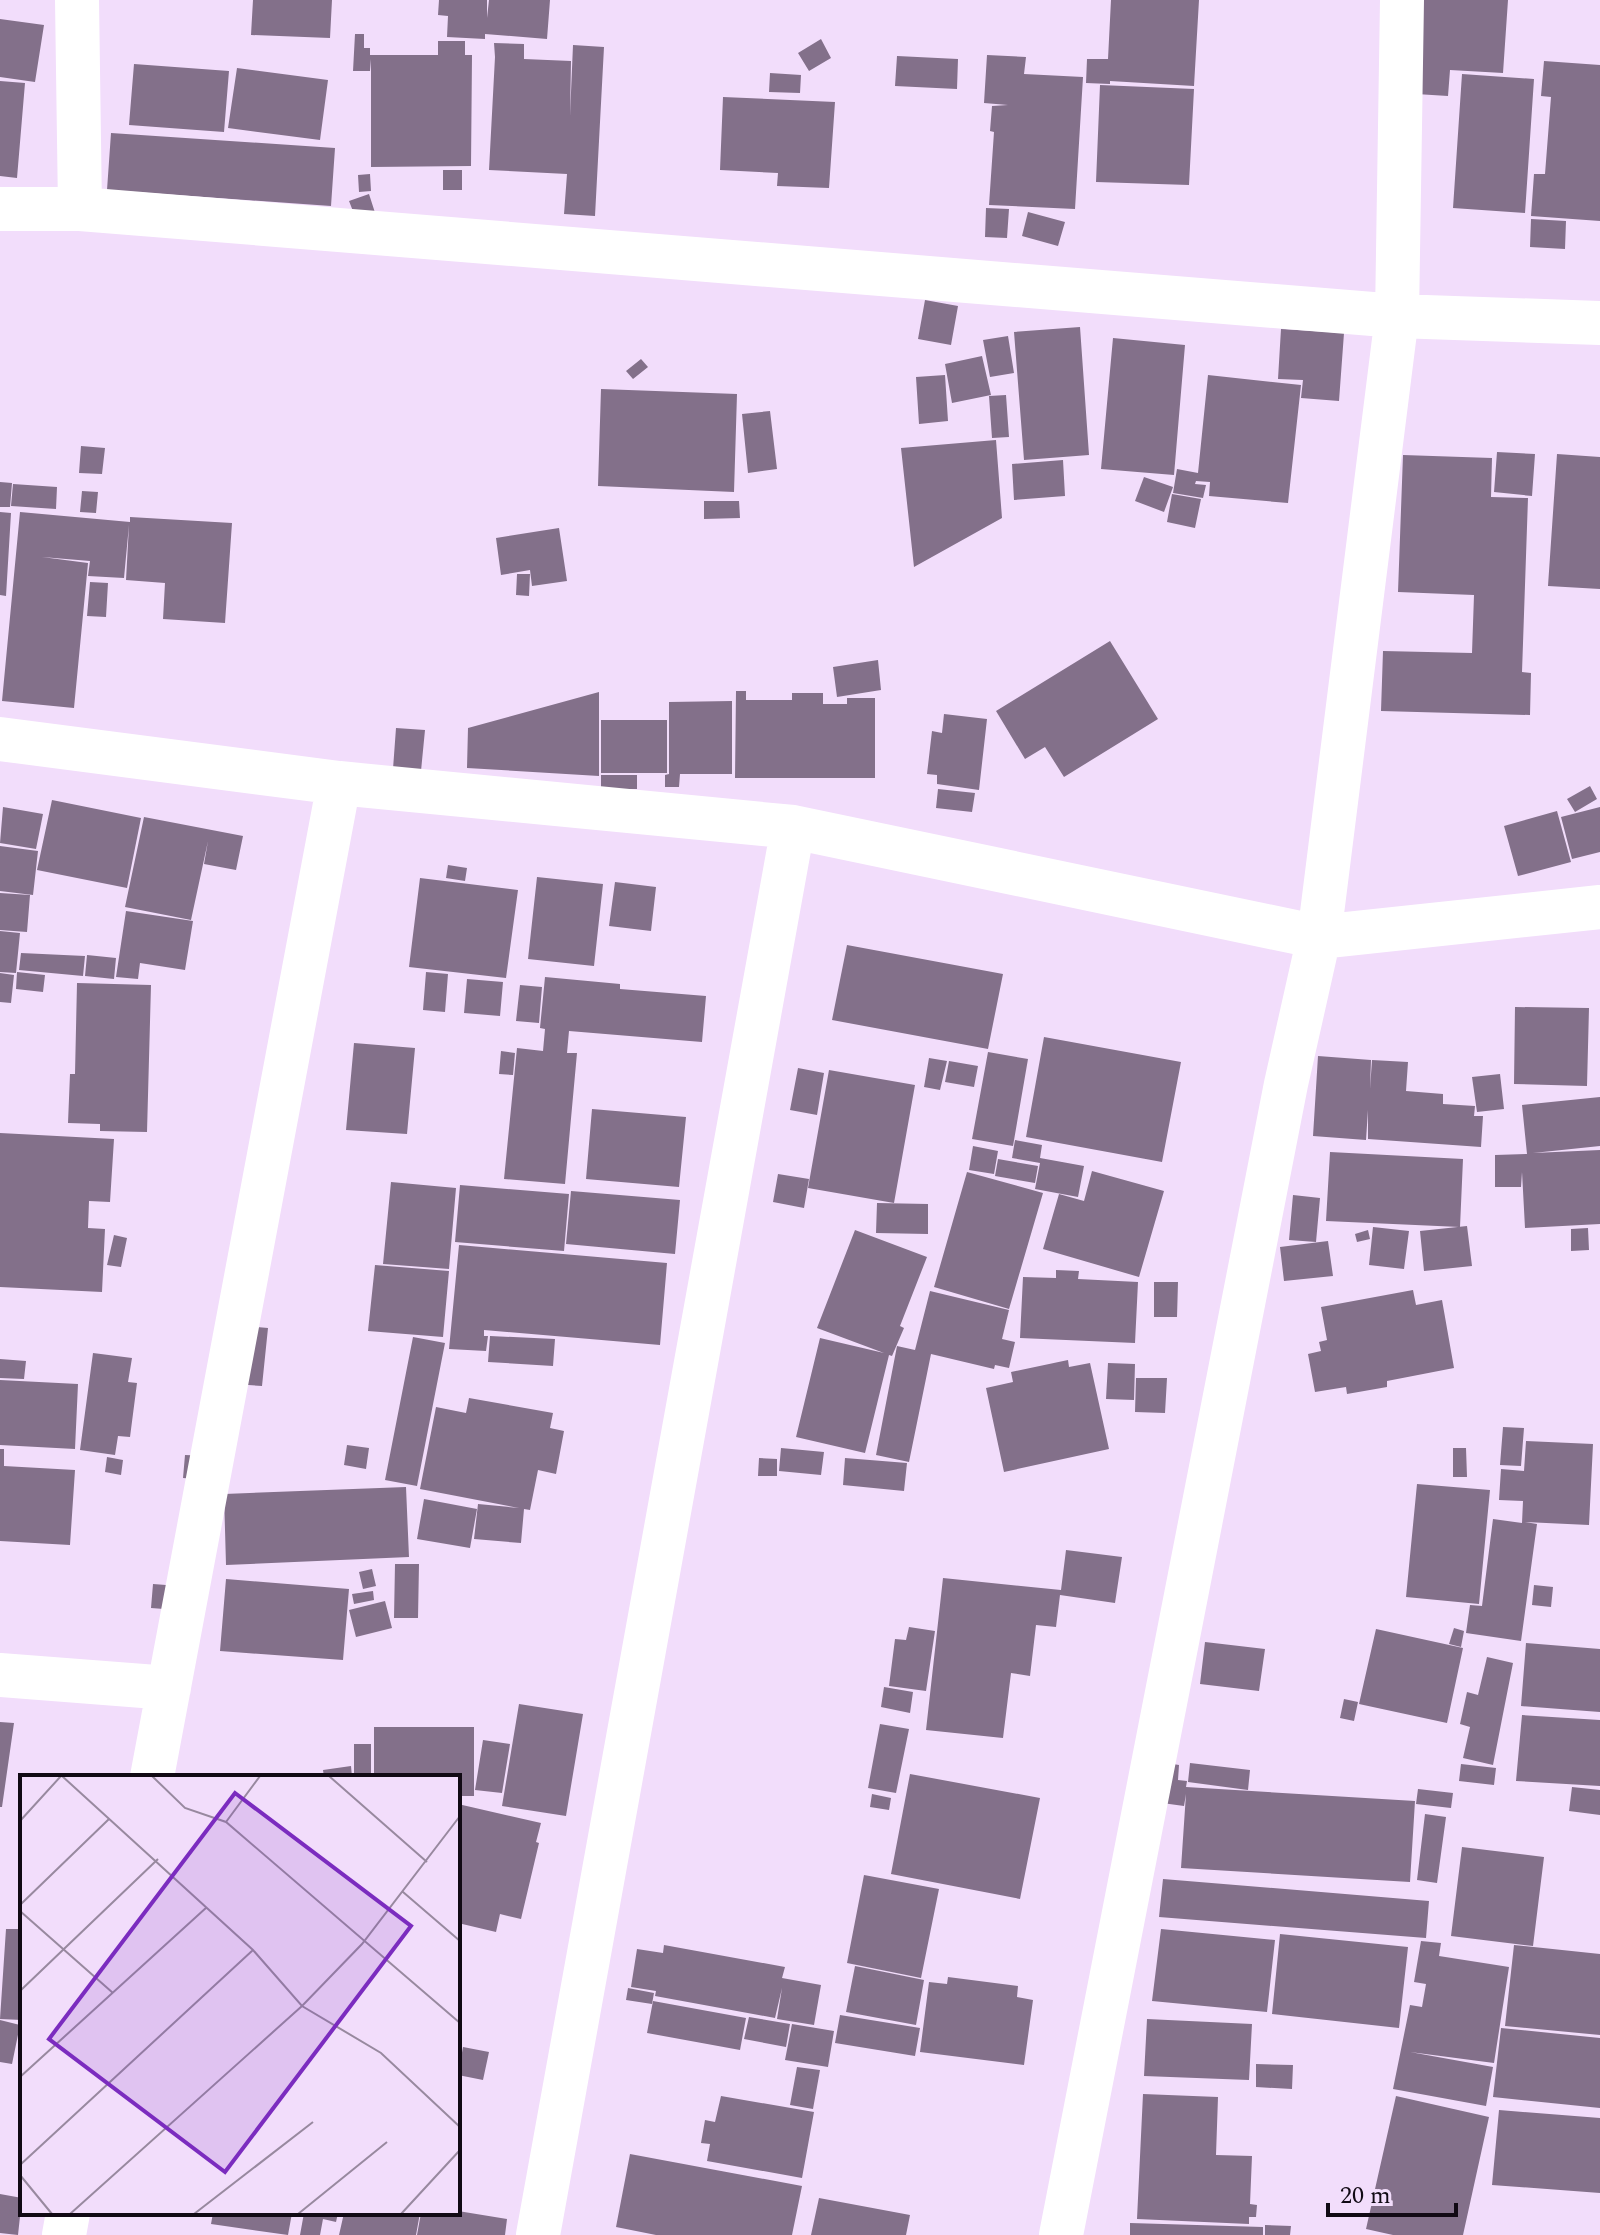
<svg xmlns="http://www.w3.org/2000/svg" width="1600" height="2235" font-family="Spectral,serif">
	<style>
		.building { fill: #83708a }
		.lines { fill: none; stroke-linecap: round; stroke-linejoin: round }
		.minor { stroke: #fff; stroke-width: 44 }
		.inset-road { fill: none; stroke: #98899f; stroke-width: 2 }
		.view { fill: #7b2cbf; fill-opacity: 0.15; stroke: #7b2cbf; stroke-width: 4 }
		.inset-edge { fill: none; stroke: #110a14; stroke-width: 4 }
	</style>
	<rect width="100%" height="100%" fill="#f2ddfb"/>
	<path class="building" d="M253 0H332L330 38 251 35Z
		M439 0H487V18L489 0H550L547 39 485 34V39L447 37 448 16 438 15Z
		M1111 0H1199L1194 86 1110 81V84L1086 83 1087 59H1108Z
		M1423 0H1508L1503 73 1450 70 1448 96 1416 94Z
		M0 19 44 25 35 82 0 77Z
		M355 34H364V48H370V55H438V41H465V55H472L471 166 371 167V59L370 71H353Z
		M821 39 831 58 809 71 798 53Z
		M494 43 524 44V59L571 61 570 116 573 45 604 47 595 216 564 214 567 174 489 170 495 57Z
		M987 55 1026 57 1024 74 1083 77 1075 209 989 205 994 132 990 131 992 106 1008 105 984 103Z
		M897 56 958 59 957 89 895 86Z
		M1544 61 1600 65V221L1531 216 1534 174H1545L1551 97 1541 96Z
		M134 64 229 71 224 132 129 125Z
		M237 68 328 80 320 140 228 128Z
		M770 73 801 75 800 93 769 92Z
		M1462 74 1534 79 1525 213 1453 208Z
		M0 81 25 83 17 178 0 176Z
		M1100 85 1194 89 1189 185 1096 182Z
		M723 97 835 102 829 188 777 186 778 173 720 170Z
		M111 133 335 148 331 206 107 190Z
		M443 170H462V190H443Z
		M370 174 371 191 359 192 358 175Z
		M369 194 378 222 360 229 349 201Z
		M986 208 1009 209 1007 238 985 237Z
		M1028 212 1065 222 1058 246 1022 236Z
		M1531 219 1566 221 1565 249 1530 247Z
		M925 300 958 306 951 345 918 339Z
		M1080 327 1089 455 1024 460 1014 332Z
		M1281 329 1344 333 1339 401 1301 398 1303 380 1278 379Z
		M1008 336 1014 373 990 377 983 340Z
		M1113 338 1185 345 1174 475 1101 469Z
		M982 356 991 395 952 403 945 364Z
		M641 359 648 367 633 379 626 371Z
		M945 375 948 421 919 424 916 377Z
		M1208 375 1301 385 1288 503 1209 496 1210 482 1196 481 1195 484 1206 485 1203 498 1173 493 1177 469 1198 473Z
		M601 389 737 394 734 492 598 486Z
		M1006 395 1009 437 992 438 989 396Z
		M770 411 777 469 748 473 742 414Z
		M996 440 1002 518 914 567 901 448Z
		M81 446 105 448 102 474 79 473Z
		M1497 452 1535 454 1532 496 1494 492Z
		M1557 454 1600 457V589L1548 586Z
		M1403 455 1492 458 1491 497 1528 498 1522 672 1531 673 1530 715 1381 711 1383 651 1472 653 1474 595 1398 592Z
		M1063 460 1065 496 1014 500 1012 464Z
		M1144 477 1173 487 1164 512 1135 501Z
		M0 482 12 483 10 507H0Z
		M13 484 57 487 56 509 11 506Z
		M82 491 98 492 96 513 80 512Z
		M1172 494 1201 499 1195 528 1167 522Z
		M704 501H739L740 518 704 519Z
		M0 512 11 513 6 596 0 595Z
		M20 512 130 522V517L232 523 225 623 163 619 165 583 126 580 129 525 124 578 88 576 90 561 42 557 88 563 74 708 2 701Z
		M559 528 567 581 532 586 530 570 501 575 496 538Z
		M517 574H530L529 596 516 595Z
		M90 582 108 583 106 617 87 616Z
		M1110 641 1158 719 1064 777 1045 747 1025 759 996 711Z
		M878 660 881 690 837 697 833 667Z
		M736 691H746V700H792V693H823V704H847V698H875V778H735Z
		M599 692V776L467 768 468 728Z
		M732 701V774H680L679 787H665V775L669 774V702Z
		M944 714 987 719 979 790 937 784V775L927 774 932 731 942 733Z
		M601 720H667V773H601Z
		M396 728 425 730 421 771 393 769Z
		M601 775H637V789H601Z
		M1590 786 1597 799 1575 812 1567 799Z
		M938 789 975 793 972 812 936 808Z
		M52 800 141 818 127 888 37 870Z
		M3 807 43 814 36 849 0 843Z
		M1600 807V852L1572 859 1561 817Z
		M1557 811 1571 862 1518 876 1504 826Z
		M144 817 243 836 236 870 204 864 208 841 191 920 125 907Z
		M0 846 38 851 33 895 0 891Z
		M448 865 467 868 465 881 446 878Z
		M537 877 603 884 594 966 528 959Z
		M420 878 518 890 506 978 409 967Z
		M615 882 656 887 651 931 609 926Z
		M0 893 30 895 27 932 0 930Z
		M126 911 193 921 185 970 140 963 138 979 116 977Z
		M0 931 20 933 16 973 0 972Z
		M847 945 1003 974 988 1049 832 1020Z
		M21 953 85 956 83 976 19 970Z
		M87 955 116 958 114 979 85 976Z
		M17 972 45 975 43 992 16 989Z
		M426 972 448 974 445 1012 423 1010Z
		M0 973 14 975 11 1003 0 1002Z
		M545 977 620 984V989L706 996 702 1042 569 1031 567 1053H577L565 1184 504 1179 517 1048 543 1051 545 1029 540 1028Z
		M467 979 503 982 500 1016 464 1013Z
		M77 983 151 985 147 1132 100 1131V1124L68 1123 70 1074H75Z
		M520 985 542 987 539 1023 516 1021Z
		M1515 1007 1589 1008 1587 1086 1514 1084Z
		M1044 1037 1181 1062 1162 1162 1026 1137Z
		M354 1043 415 1048 407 1134 346 1130Z
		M501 1051 515 1053 513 1075 499 1074Z
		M988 1052 1028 1059 1013 1146 972 1139Z
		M1318 1056 1371 1060 1370 1089 1372 1060 1408 1062 1406 1091 1443 1094V1104L1475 1106 1474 1116H1483L1481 1147 1368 1139V1110L1366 1140 1313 1136Z
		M929 1058 947 1061 940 1090 924 1087Z
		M949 1061 978 1066 974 1087 945 1082Z
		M798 1068 824 1073 817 1115 790 1110Z
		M829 1070 915 1085 894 1203 808 1188Z
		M1500 1074 1504 1109 1477 1112 1472 1077Z
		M1600 1097V1146L1533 1153 1600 1150V1224L1525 1228 1522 1172 1521 1187H1495V1155L1527 1154 1522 1105Z
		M592 1109 686 1117 679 1187 586 1179Z
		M0 1133 114 1139 110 1202 89 1201 88 1228 105 1229 102 1292 0 1287Z
		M1015 1140 1042 1145 1040 1158 1084 1166 1078 1197 1035 1189 1040 1163 1012 1158Z
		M973 1146 998 1151 994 1174 969 1170Z
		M1330 1152 1463 1159 1460 1227 1326 1221Z
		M998 1159 1038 1166 1035 1183 995 1176Z
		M1092 1171 1164 1191 1139 1277 1043 1249 1059 1194 1084 1201Z
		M967 1172 1043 1193 1009 1309 934 1287Z
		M778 1174 809 1179 804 1208 773 1202Z
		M391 1182 456 1188 449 1269 383 1264Z
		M460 1185 569 1194 564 1251 455 1242Z
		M571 1191 680 1200 675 1254 566 1244Z
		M1293 1195 1320 1198 1316 1242 1289 1240Z
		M877 1203 928 1204V1234L876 1233Z
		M1467 1226 1472 1266 1424 1271 1420 1231Z
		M1373 1227 1409 1231 1404 1269 1369 1265Z
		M1588 1228 1589 1250 1571 1251V1229Z
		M855 1230 927 1257 900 1326 904 1328 892 1356 889 1355 865 1453 796 1437 820 1338 884 1353 817 1328Z
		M1368 1230 1370 1239 1357 1242 1355 1234Z
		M114 1235 127 1238 121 1267 107 1265Z
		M1328 1241 1333 1276 1284 1281 1280 1247Z
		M459 1245 667 1263 660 1345 484 1330V1336H488L486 1351 449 1349Z
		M375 1265 449 1271 443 1337 368 1331Z
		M1056 1270 1079 1271 1078 1279 1138 1282 1135 1343 1020 1338 1023 1277 1056 1278Z
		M1154 1282H1178L1177 1317H1154Z
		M1413 1290 1416 1305 1442 1300 1454 1368 1387 1381V1387L1347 1394 1346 1387 1315 1392 1308 1354 1321 1351 1319 1342 1327 1340 1321 1307Z
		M930 1291 1009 1310 1002 1339 1015 1342 1009 1368 995 1365 994 1369 931 1354 909 1462 876 1455 897 1346 915 1350Z
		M237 1325 268 1328 262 1386 233 1384Z
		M490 1336 555 1339 553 1366 488 1362Z
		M413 1337 445 1343 417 1486 385 1480Z
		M93 1353 132 1358 128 1382 137 1383 130 1437 118 1436 115 1455 80 1450Z
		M0 1359 26 1361 24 1379 0 1378Z
		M1068 1360 1069 1367 1090 1363 1109 1449 1004 1472 986 1388 1013 1382 1011 1372Z
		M1108 1363 1135 1364 1134 1400 1106 1399Z
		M1136 1378H1167L1165 1413 1135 1412Z
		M0 1380 78 1384 75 1449 0 1445Z
		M469 1398 553 1413 550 1428 564 1431 556 1474 538 1470 530 1510 524 1509 521 1543 474 1539 478 1504 519 1508 420 1489 436 1407 466 1413Z
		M1503 1427 1524 1428 1521 1466 1500 1465Z
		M1526 1441 1593 1444 1589 1525 1525 1522 1537 1524 1521 1641 1466 1633 1470 1605 1482 1606 1493 1519 1522 1523 1523 1501 1499 1500 1501 1469 1524 1471Z
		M347 1445 369 1448 366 1469 344 1465Z
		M781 1448 824 1452 821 1475 779 1471Z
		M1453 1448H1466L1467 1477H1453Z
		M0 1449H4V1466L75 1470 70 1545 0 1541Z
		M185 1455 209 1456 207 1480 183 1478Z
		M107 1457 123 1460 121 1475 105 1472Z
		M759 1458 777 1459V1476H758Z
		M845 1458 907 1463 904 1491 843 1485Z
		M1417 1484 1490 1490 1479 1604 1406 1597Z
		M406 1487 409 1557 226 1565 224 1494Z
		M424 1499 477 1509 470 1548 417 1539Z
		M1066 1550 1122 1557 1115 1603 1060 1595 1056 1627 1036 1625 1030 1676 1011 1673 1003 1738 926 1730 943 1578 1061 1590Z
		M395 1564H419L418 1618H394Z
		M372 1569 376 1586 363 1589 359 1572Z
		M226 1579 349 1589 343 1660 220 1651Z
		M153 1584 179 1586 177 1610 151 1608Z
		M1534 1585 1553 1587 1551 1607 1532 1605Z
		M373 1591 374 1600 354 1604 352 1594Z
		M385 1601 392 1628 356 1637 349 1610Z
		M909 1627 935 1631 926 1691 889 1686 895 1639 906 1640Z
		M1454 1628 1464 1631 1461 1647 1449 1644Z
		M1376 1629 1463 1648 1447 1723 1359 1704Z
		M1205 1642 1265 1649 1259 1691 1200 1684Z
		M1526 1643 1600 1649V1712L1521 1706Z
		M1487 1657 1513 1663 1493 1765 1463 1758 1470 1727 1460 1724 1467 1692 1478 1695Z
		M884 1687 913 1692 910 1713 881 1707Z
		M1344 1699 1358 1702 1354 1721 1340 1718Z
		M519 1704 583 1714 566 1816 502 1806Z
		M1522 1715 1600 1720V1786L1516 1781Z
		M0 1722 14 1723 2 1807H0Z
		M880 1724 909 1729 896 1793 868 1788Z
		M374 1727H474V1796H458V1777H374Z
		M483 1740 510 1744 502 1793 475 1790Z
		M354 1744H371V1777H354Z
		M1167 1763 1179 1765 1178 1780 1187 1781 1186 1787 1415 1801 1410 1882 1181 1868 1186 1794 1184 1806 1162 1803Z
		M1190 1763 1250 1770 1248 1790 1188 1782Z
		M1461 1764 1496 1768 1494 1785 1459 1781Z
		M351 1766 352 1777H324L323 1770Z
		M910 1774 1040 1798 1020 1899 891 1874Z
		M1572 1787 1600 1790V1815L1569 1811Z
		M1418 1789 1453 1793 1451 1808 1416 1804Z
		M872 1794 891 1798 889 1810 870 1807Z
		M458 1804 541 1823 536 1842 539 1843 521 1919 500 1914 496 1932 458 1923Z
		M1425 1814 1446 1817 1437 1883 1417 1880Z
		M1462 1847 1544 1857 1533 1946 1451 1936Z
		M864 1875 939 1889 921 1978 847 1963Z
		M1163 1879 1429 1901 1426 1938 1159 1917Z
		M6 1929H22V2020L0 2019Z
		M1161 1929 1275 1940 1267 2012 1152 2001Z
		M1280 1934 1408 1947 1399 2028 1272 2014Z
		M1421 1941 1441 1943 1439 1956 1509 1967 1494 2063 1410 2052 1493 2067 1486 2106 1393 2089 1410 2005 1422 2007 1426 1984 1414 1982Z
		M664 1945 785 1967 782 1978 821 1985 814 2025 777 2019 782 1988 775 2018 655 1996 656 1991 631 1987 637 1949 663 1953Z
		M1514 1945 1600 1954V2035L1505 2026Z
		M855 1966 924 1980 916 2025 846 2012Z
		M948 1977 1018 1986 1017 1997 1033 2000 1024 2065 920 2052 929 1982 947 1984Z
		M628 1988 654 1993 652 2004 626 2000Z
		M653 2001 746 2018 740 2050 647 2033Z
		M840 2015 920 2028 915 2056 835 2043Z
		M749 2017 790 2024 786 2047 744 2039Z
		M1147 2019 1252 2024 1249 2080 1144 2076Z
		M0 2020 20 2025 12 2064 0 2062Z
		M792 2024 834 2031 828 2067 785 2060Z
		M1501 2028 1600 2038V2108L1493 2097Z
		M463 2047 489 2052 483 2080 458 2075Z
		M1256 2064 1293 2065 1292 2089 1256 2087Z
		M797 2067 820 2070 813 2109 790 2105Z
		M1143 2094 1218 2097 1216 2155 1252 2156 1250 2204 1257 2205 1256 2217H1249V2224L1137 2219Z
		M721 2096 814 2112 802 2178 707 2161 710 2144 701 2143 705 2120 715 2122Z
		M1396 2096 1489 2117 1463 2235H1393L1366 2229Z
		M1499 2110 1600 2118V2193L1492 2185Z
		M630 2154 802 2186 792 2235H656L616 2227Z
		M0 2194 22 2198 18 2235 0 2233Z
		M819 2198 910 2215 906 2235H811Z
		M458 2211 507 2219 505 2235H417L421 2213H458Z
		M213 2213H292L288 2235 211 2224Z
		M304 2213H338L336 2222 323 2219 320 2235H300Z
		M344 2213H420L416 2235H339Z
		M1130 2223 1263 2227V2235H1130Z
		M1265 2225 1291 2226 1290 2235H1265Z"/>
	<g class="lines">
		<path class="minor" d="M77 0 80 209
			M0 209H80L1397 316 1600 323
			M0 739 339 783 793 827 1319 937 1600 907
			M0 1675 169 1688
			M152 1777 339 783
			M64 2235 68 2213
			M538 2235 793 827
			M1061 2235 1286 1084 1319 937 1397 316 1402 0"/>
	</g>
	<g transform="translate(20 1775)">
		<rect width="440" height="440" fill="#f2ddfb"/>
		<path class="inset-road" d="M42 1 233 175 282 231 361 278 440 352M132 1 165 33 206 47 440 248M309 1 407 87M0 46 41 1M206 47 240 1M383 117 440 166M0 130 89 44M0 136 93 218M0 216 138 84M0 302 187 132M0 390 233 175M0 400 32 439M50 439 282 231 342 169 440 41M174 439 293 347M278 439 367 367M381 439 440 375"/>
		<path class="view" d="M215 18 391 151 205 397 29 264Z"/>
		<rect width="440" height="440" class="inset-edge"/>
	</g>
	<path d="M1328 2203v12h128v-12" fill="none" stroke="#110a14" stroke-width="4"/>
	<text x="1340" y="2203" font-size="24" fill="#110a14" stroke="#f2ddfb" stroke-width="6" paint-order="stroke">20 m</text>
</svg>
